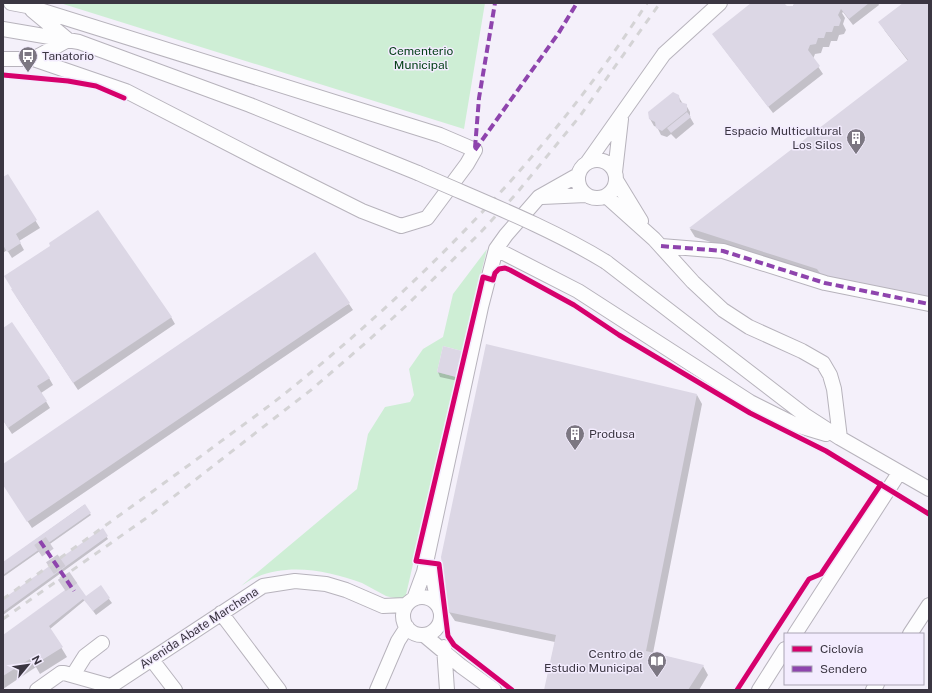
<svg xmlns="http://www.w3.org/2000/svg" width="932" height="693" font-family="'Public Sans',sans-serif">
	<style>
		.green { fill: #ceeed5 }
		.shadow { fill: #0003 }
		.building { fill: #dcd7e5 }
		.lines { fill: none; stroke-linecap: round; stroke-linejoin: round }
		.minor-tunnel { stroke: #cfcbd5; stroke-width: 14; stroke-dasharray: 14 7; stroke-linecap: butt }
		.minor-casing { stroke: #b7b3bc; stroke-width: 16 }
		.minor { stroke: #fdfdfe; stroke-width: 14 }
		.rail { stroke: #d4d3d5; stroke-width: 3; stroke-dasharray: 7 7; stroke-linecap: butt }
		.minor-bridge-casing { stroke: #b7b3bc; stroke-width: 16; stroke-linecap: butt }
		.minor-bridge { stroke: #fdfdfe; stroke-width: 14 }
		.quiet { stroke: #8e44ad; stroke-width: 4; stroke-dasharray: 8 4; stroke-linecap: butt }
		.cycleway-casing { stroke: #f3ecfe; stroke-width: 8 }
		.cycleway { stroke: #d6006c; stroke-width: 5 }
		.labels { text-anchor: middle; dominant-baseline: central; stroke-width: 3; stroke-linejoin: round; paint-order: stroke }
		.park-label { font-size: 12px; fill: #064119; stroke: #f3ecfe }
		.poi-label { font-size: 12px; fill: #3b3642; stroke: #f3ecfe; text-anchor: start }
		.street-label { font-size: 12px; fill: #3b3642; stroke: #f3ecfe }
	</style>
	<rect width="100%" height="100%" fill="#f4f0fa"/>
	<path class="green" d="M60 3H485L464 129Z
		M487 249 462 351 443 346 437 372 456 377 405 599C399 598 392 598 386 596 378 592 370 587 362 583 329 571 290 563 257 577 251 579 246 583 241 586L357 489 368 434 385 407 410 402 414 395 409 369 423 349 443 337 453 294Z"/>
	<path class="shadow" d="M752 3H783L786 7 793 6 795 3H878L879 5 853 25 843 12 842 13 845 18 843 24 846 30 844 34 839 35 837 41H831L829 47H823L821 53 815 54 813 59 823 74 773 113 718 41Z
		M904 3H929V305L823 278 695 237 690 229 908 61 885 31 880 22Z
		M678 96 683 104 686 105 690 112V117L694 124 676 139 671 134 667 137 661 135 657 127 654 126 650 119Z
		M7 175 40 228 19 241 24 250 12 258 7 250 3 253V178Z
		M16 296 171 317 175 324 78 390Z
		M349 304 353 310 32 528 3 484V465Z
		M3 329 49 378 53 385 41 393 50 408 12 434 3 420Z
		M462 352 464 356 458 381 440 377 438 372Z
		M697 395 702 404 653 653 703 666 708 675 699 690H545L555 642 455 621 449 612Z
		M84 505 91 515 3 577V563Z
		M102 530 108 539 3 615V601Z
		M86 598 109 599 112 603 96 615 85 600 50 629 67 657 40 674 36 667 3 689V636L51 602Z"/>
	<path class="building" d="M751 3H784L787 6H793L794 3H869L849 19 841 9 838 15 841 20 839 26H834L832 32H826L824 38H818L816 44 810 45 808 50 820 66 768 107 712 34Z
		M903 3H929V297L831 280 822 276 817 269 689 228 908 60 878 22Z
		M673 92 679 95 680 102 687 104V111L662 131 656 128 655 122 649 119 648 112Z
		M687 112 691 117 671 133 667 128Z
		M8 174 37 220 16 234 21 243 7 252 3 245V177Z
		M98 210 172 317 73 383 11 289H12L4 276 50 246 49 243Z
		M315 252 350 303 27 522 3 485V464Z
		M12 322 50 378 37 386 47 401 8 428 3 420V328Z
		M486 344 697 394 646 651 704 665 688 690H544L556 635 448 612 441 557Z
		M443 346 462 351 456 377 437 372Z
		M85 504 91 513 3 575V562Z
		M103 528 108 536 3 612V599Z
		M76 582 86 596 101 585 110 598 93 611 83 599 49 626 63 647 34 665 30 659 3 676V635Z"/>
	<g class="lines">
		<path class="minor-tunnel" d="M40 541 74 591"/>
		<defs>
			<path id="minor" d="M11 3 27 6 440 135 475 150 467 164 427 218 401 226 362 211 258 159 126 91 33 59
				M3 29 79 42 250 105 418 173
				M3 59H33L68 40 32 10
				M578 179a19 19 0 1 1 38 0a19 19 0 1 1-38 0Z
				M587 163 664 54 720 3
				M615 172 621 119
				M616 180 641 221
				M606 196 654 239 693 282 723 310 749 327 802 351 823 363 830 375 834 389 840 438
				M542 197 586 195
				M661 246 723 251 825 283 929 304
				M496 249 578 291 750 402 796 425 826 434
				M606 262 806 416 840 438 929 489
				M425 562 432 574 439 607
				M403 616a19 19 0 1 1 38 0a19 19 0 1 1-38 0Z
				M414 599 424 572 481 307 496 249 506 235 539 197 578 175
				M221 613 279 690
				M795 634 899 473
				M910 634 929 605
				M424 635 461 666 494 690
				M444 647 447 690
				M152 660 175 690
				M73 675 85 656 102 643
				M37 690 61 673H64L110 686
				M105 690 263 586 295 581 326 584 346 590 383 606 406 605
				M377 690 398 641 407 627
				M759 690 785 649
				M873 690 877 684"/>
		</defs>
		<use href="#minor" class="minor-casing"/>
		<use href="#minor" class="minor"/>
		<path class="rail" d="M3 599C71 550 140 501 208 451 233 432 259 414 283 395 420 286 552 151 647 3
			M3 619 145 519 285 410 311 390 369 340 408 304 480 233 516 194 580 116 660 3"/>
		<defs>
			<path id="minor-bridge" d="M418 173C481 201 547 226 606 262"/>
		</defs>
		<use href="#minor-bridge" class="minor-bridge-casing"/>
		<use href="#minor-bridge" class="minor-bridge"/>
		<path class="quiet" d="M475 148 479 98 495 3
			M475 150 558 34 577 3
			M661 246 723 251 825 283 929 304
			M40 541 74 591"/>
		<defs>
			<path id="cycleway" d="M3 75 68 81 96 86 124 98
				M512 690 454 645 448 636 439 564 416 561 483 277 493 280 495 273 499 269 505 268 510 270 574 305 619 335 750 413 826 451 929 514
				M737 690 809 579 821 574 881 484"/>
		</defs>
		<use href="#cycleway" class="cycleway-casing"/>
		<use href="#cycleway" class="cycleway"/>
	</g>
	<defs>
		<symbol id="bus-pin" viewBox="-11 -11 22 30"><path d="M0 17L-7.5 6A9.5 9.5 0 1 1 7.5 6Z" fill="#7c7782" stroke="#f3ecfe"/><path d="M-5-6H5V4H4V6H2V4H-2V6H-4V4H-5ZM-3.5-4V0h7V-4ZM-3.5 1.2v1.5H-2V1.2ZM2 1.2v1.5H3.5V1.2Z" fill="#fff"/></symbol>
		<symbol id="building-pin" viewBox="-11 -11 22 30"><path d="M0 17L-7.5 6A9.5 9.5 0 1 1 7.5 6Z" fill="#7c7782" stroke="#f3ecfe"/><path d="M-4-6H4V6H1V3H-1V6H-4ZM-2.5-4.3h1.7v1.8h-1.7ZM.8-4.3h1.7v1.8H.8ZM-2.5-1h1.7V.8h-1.7ZM.8-1h1.7V.8H.8Z" fill="#fff"/></symbol>
		<symbol id="library-pin" viewBox="-11 -11 22 30"><path d="M0 17L-7.5 6A9.5 9.5 0 1 1 7.5 6Z" fill="#7c7782" stroke="#f3ecfe"/><path d="M-6-4Q-3-5.5-.7-3.5V5Q-3 3-6 4ZM6-4Q3-5.5 .7-3.5V5Q3 3 6 4Z" fill="#fff"/></symbol>
	</defs>
	<g fill-rule="evenodd">
		<use href="#bus-pin" x="17" y="45" width="22" height="30"/>
		<use href="#building-pin" x="845" y="127" width="22" height="30"/>
		<use href="#building-pin" x="564" y="423" width="22" height="30"/>
		<use href="#library-pin" x="646" y="650" width="22" height="30"/>
	</g>
	<g class="labels">
		<g class="park-label">
			<text x="421" y="51">Cementerio<tspan x="421" dy="14">Municipal</tspan></text>
		</g>
		<g class="poi-label">
			<text x="42" y="56">Tanatorio</text>
			<text x="842" y="131" text-anchor="end">Espacio Multicultural<tspan x="842" dy="14">Los Silos</tspan></text>
			<text x="589" y="434">Produsa</text>
			<text x="643" y="654" text-anchor="end">Centro de<tspan x="643" dy="14">Estudio Municipal</tspan></text>
		</g>
		<g class="street-label">
			<text transform="translate(199 628) rotate(-33)">Avenida Abate Marchena</text>
		</g>
	</g>
	<rect width="932" height="693" fill="none" stroke="#3b3642" stroke-width="8"/>
	<rect x="784" y="633" width="140" height="52" fill="#f3ecfe" stroke="#a9a3b3"/>
	<rect x="792" y="646" width="20" height="6" fill="#d6006c" stroke="#a9a3b3"/>
	<text x="820" y="653" font-size="12" fill="#3b3642">Ciclovía</text>
	<rect x="792" y="666" width="20" height="6" fill="#8e44ad" stroke="#a9a3b3"/>
	<text x="820" y="673" font-size="12" fill="#3b3642">Sendero</text>
	<g transform="translate(28 665) rotate(61)" stroke="#f3ecfe" stroke-width="3" paint-order="stroke">
	<path d="M0-3L7 15L0 10L-7 15Z" fill="#3b3642"/>
	<text y="-6" font-size="11" font-weight="bold" text-anchor="middle" fill="#3b3642">N</text>
	</g>
</svg>
